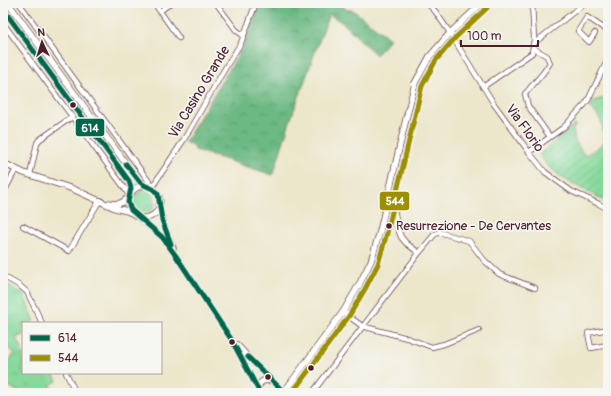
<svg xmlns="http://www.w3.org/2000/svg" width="611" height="396" font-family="Pangolin,sans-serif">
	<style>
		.grass { fill: url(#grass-tufts); stroke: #687c63 }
		.forest { fill: url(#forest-crowns); stroke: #5b6c57 }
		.garden { fill: url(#garden-furrows); stroke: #687c63 }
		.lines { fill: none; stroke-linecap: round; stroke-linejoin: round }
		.minor-casing { stroke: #623d43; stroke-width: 6 }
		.tertiary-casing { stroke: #623d43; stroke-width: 7 }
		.minor { stroke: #fff; stroke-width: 4.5 }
		.tertiary { stroke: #fff; stroke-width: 5.5 }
		.bus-1-casing { stroke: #f6f6f2; stroke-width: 8 }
		.bus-2-casing { stroke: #f6f6f2; stroke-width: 8 }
		.bus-1 { stroke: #00664c; stroke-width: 5 }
		.bus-2 { stroke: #9c8f00; stroke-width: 5 }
		.bus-dot { fill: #4a1f2b; stroke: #f6f6f2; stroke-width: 1.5 }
		.labels { text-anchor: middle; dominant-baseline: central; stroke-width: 3.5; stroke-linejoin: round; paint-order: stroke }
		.bus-label { font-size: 13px; fill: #4a1f2b; stroke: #f6f6f2; text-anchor: start }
		.street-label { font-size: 14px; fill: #4a1f2b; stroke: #f6f6f2 }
		.line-badge { stroke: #f6f6f2; stroke-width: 1.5 }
		.badge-label { font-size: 11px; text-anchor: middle; font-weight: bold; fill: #fff }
	</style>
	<defs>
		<pattern id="grass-tufts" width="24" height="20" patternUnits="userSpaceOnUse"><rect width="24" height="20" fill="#86d99b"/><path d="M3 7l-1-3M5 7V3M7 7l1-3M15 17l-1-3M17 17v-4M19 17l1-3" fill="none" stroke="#75ba86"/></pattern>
		<pattern id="forest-crowns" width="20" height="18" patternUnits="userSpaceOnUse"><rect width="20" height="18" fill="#6cb983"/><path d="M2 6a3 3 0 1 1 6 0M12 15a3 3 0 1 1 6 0" fill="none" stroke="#5b966b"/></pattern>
		<pattern id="garden-furrows" width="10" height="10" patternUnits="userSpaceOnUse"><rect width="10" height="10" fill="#86d99b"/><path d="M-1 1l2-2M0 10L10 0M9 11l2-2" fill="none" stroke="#75ba86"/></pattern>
	</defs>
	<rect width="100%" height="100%" fill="#f6f6f2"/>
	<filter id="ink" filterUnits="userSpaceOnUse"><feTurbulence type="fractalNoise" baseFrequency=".025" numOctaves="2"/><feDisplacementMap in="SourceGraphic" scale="8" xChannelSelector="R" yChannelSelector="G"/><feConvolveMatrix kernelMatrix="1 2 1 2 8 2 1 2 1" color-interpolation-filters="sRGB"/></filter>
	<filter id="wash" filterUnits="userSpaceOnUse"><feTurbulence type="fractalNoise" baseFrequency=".012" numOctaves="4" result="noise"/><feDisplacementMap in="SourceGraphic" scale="16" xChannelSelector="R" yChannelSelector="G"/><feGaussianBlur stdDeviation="0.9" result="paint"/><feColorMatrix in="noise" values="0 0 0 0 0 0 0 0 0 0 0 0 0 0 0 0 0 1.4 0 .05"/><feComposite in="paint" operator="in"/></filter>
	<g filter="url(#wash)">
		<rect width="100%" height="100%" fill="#ece6ca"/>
		<path class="grass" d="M133 202a11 11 0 1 1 22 0a11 11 0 1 1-22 0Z
			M3 282 23 294 35 321 32 322V323H23V335L16 338 23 353V373L27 374 29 373H53L57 381 50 385 54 393H20L3 382V363L6 365 15 353 3 344Z"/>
		<path class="forest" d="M258 3H340L347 10H350L354 11 390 39 376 55 343 23 329 14 290 121 273 175 195 150 194 146 185 142 244 45Z"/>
		<path class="garden" d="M608 97V203L564 179 549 167 539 155 575 124 576 126 573 128 575 141 584 155H586L602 145 605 141C603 136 603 130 602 124 600 117 595 112 590 107L593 101Z"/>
	</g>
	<g filter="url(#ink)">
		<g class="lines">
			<defs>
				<path id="minor" d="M19 3 153 187
					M154 3 179 38
					M216 3 236 30 244 36
					M427 3 435 11 450 33 494 104 529 152 545 172 571 191 599 204 608 209
					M160 11 171 3
					M3 23 123 186 127 192 129 197
					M595 33 589 42 578 31 587 17 608 31
					M533 44 585 3
					M533 48 547 56 550 63 543 73 525 94 528 106 550 137
					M483 87 532 53 534 39 532 3
					M529 152 564 127 587 102 608 59
					M30 175 37 143 39 140 72 117
					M153 189 156 181 183 141 227 65 241 43 256 3
					M389 193 394 209 398 229 401 237 406 243 419 253
					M3 196 6 188 16 169
					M23 226 69 251 100 200
					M3 276 20 286 27 292 42 323
					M343 312 362 326 407 338 432 347 444 344 479 330
					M608 329 588 333 591 348 608 345
					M66 373 76 393
					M312 393 419 253 434 235 439 232 469 241 473 246 484 260 499 274 535 288"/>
				<path id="tertiary" d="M8 3 138 180 142 184 148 187
					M3 9 129 181 131 187 130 194
					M3 163 24 173 73 189 115 208 127 211 134 214
					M128 202a16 16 0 1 1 32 0a16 16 0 1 1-32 0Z
					M109 203C117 205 124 203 128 197
					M159 205 164 225 173 248
					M135 214 162 237 176 256 231 339 260 393
					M237 345 248 357 285 393
					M258 389C259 381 265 379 272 381
					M284 392 343 312 359 285 371 261 380 231 406 119 415 83 430 56 450 33 482 3"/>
			</defs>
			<use href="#minor" class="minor-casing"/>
			<use href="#tertiary" class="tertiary-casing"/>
			<use href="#minor" class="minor"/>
			<use href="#tertiary" class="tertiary"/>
			<defs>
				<path id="bus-1" d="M3 9 129 181 131 188 128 202 131 210 162 237 176 256 231 339 260 393
					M126 164 140 182 144 185 153 189 158 194 162 220 171 244
					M248 357 285 393"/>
				<path id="bus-2" d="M292 393 349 316 365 289 378 264 387 233 422 86 436 60 455 38 487 8"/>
			</defs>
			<use href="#bus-1" class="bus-1-casing"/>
			<use href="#bus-2" class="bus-2-casing"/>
			<use href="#bus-1" class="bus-1"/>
			<use href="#bus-2" class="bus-2"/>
		</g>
	</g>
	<g class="bus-dot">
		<circle cx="73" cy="105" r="3.5"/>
		<circle cx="389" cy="226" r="3.5"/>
		<circle cx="232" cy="342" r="3.5"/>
		<circle cx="311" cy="368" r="3.5"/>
		<circle cx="268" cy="377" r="3.5"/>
	</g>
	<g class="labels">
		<g class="bus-label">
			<text x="396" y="226">Resurrezione - De Cervantes</text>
		</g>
		<g class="street-label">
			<text transform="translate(199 92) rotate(-59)">Via Casino Grande</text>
			<text transform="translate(525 128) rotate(54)">Via Florio</text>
		</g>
	</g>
	<g class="line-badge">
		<rect x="75" y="118" width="30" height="19" rx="4" fill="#00664c"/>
		<rect x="379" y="191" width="31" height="20" rx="4" fill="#9c8f00"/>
	</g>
	<g class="badge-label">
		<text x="90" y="132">614</text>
		<text x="395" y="205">544</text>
	</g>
	<rect width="611" height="396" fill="none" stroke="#f6f6f2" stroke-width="16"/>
	<rect x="22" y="322" width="140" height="52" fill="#f6f6f2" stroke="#b1a0a2"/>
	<rect x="30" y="335" width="20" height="6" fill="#00664c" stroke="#b1a0a2"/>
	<text x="58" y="342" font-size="12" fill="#4a1f2b">614</text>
	<rect x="30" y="355" width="20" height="6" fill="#9c8f00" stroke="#b1a0a2"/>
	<text x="58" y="362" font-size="12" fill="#4a1f2b">544</text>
	<g transform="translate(42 42) rotate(356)" stroke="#f6f6f2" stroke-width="3" paint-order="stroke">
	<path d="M0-3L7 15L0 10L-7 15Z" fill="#4a1f2b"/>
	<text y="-6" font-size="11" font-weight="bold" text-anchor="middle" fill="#4a1f2b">N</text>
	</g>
	<path d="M461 40v6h77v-6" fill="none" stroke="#4a1f2b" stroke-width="2"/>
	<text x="467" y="40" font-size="12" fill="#4a1f2b" stroke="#f6f6f2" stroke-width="3" paint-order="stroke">100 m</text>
</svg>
